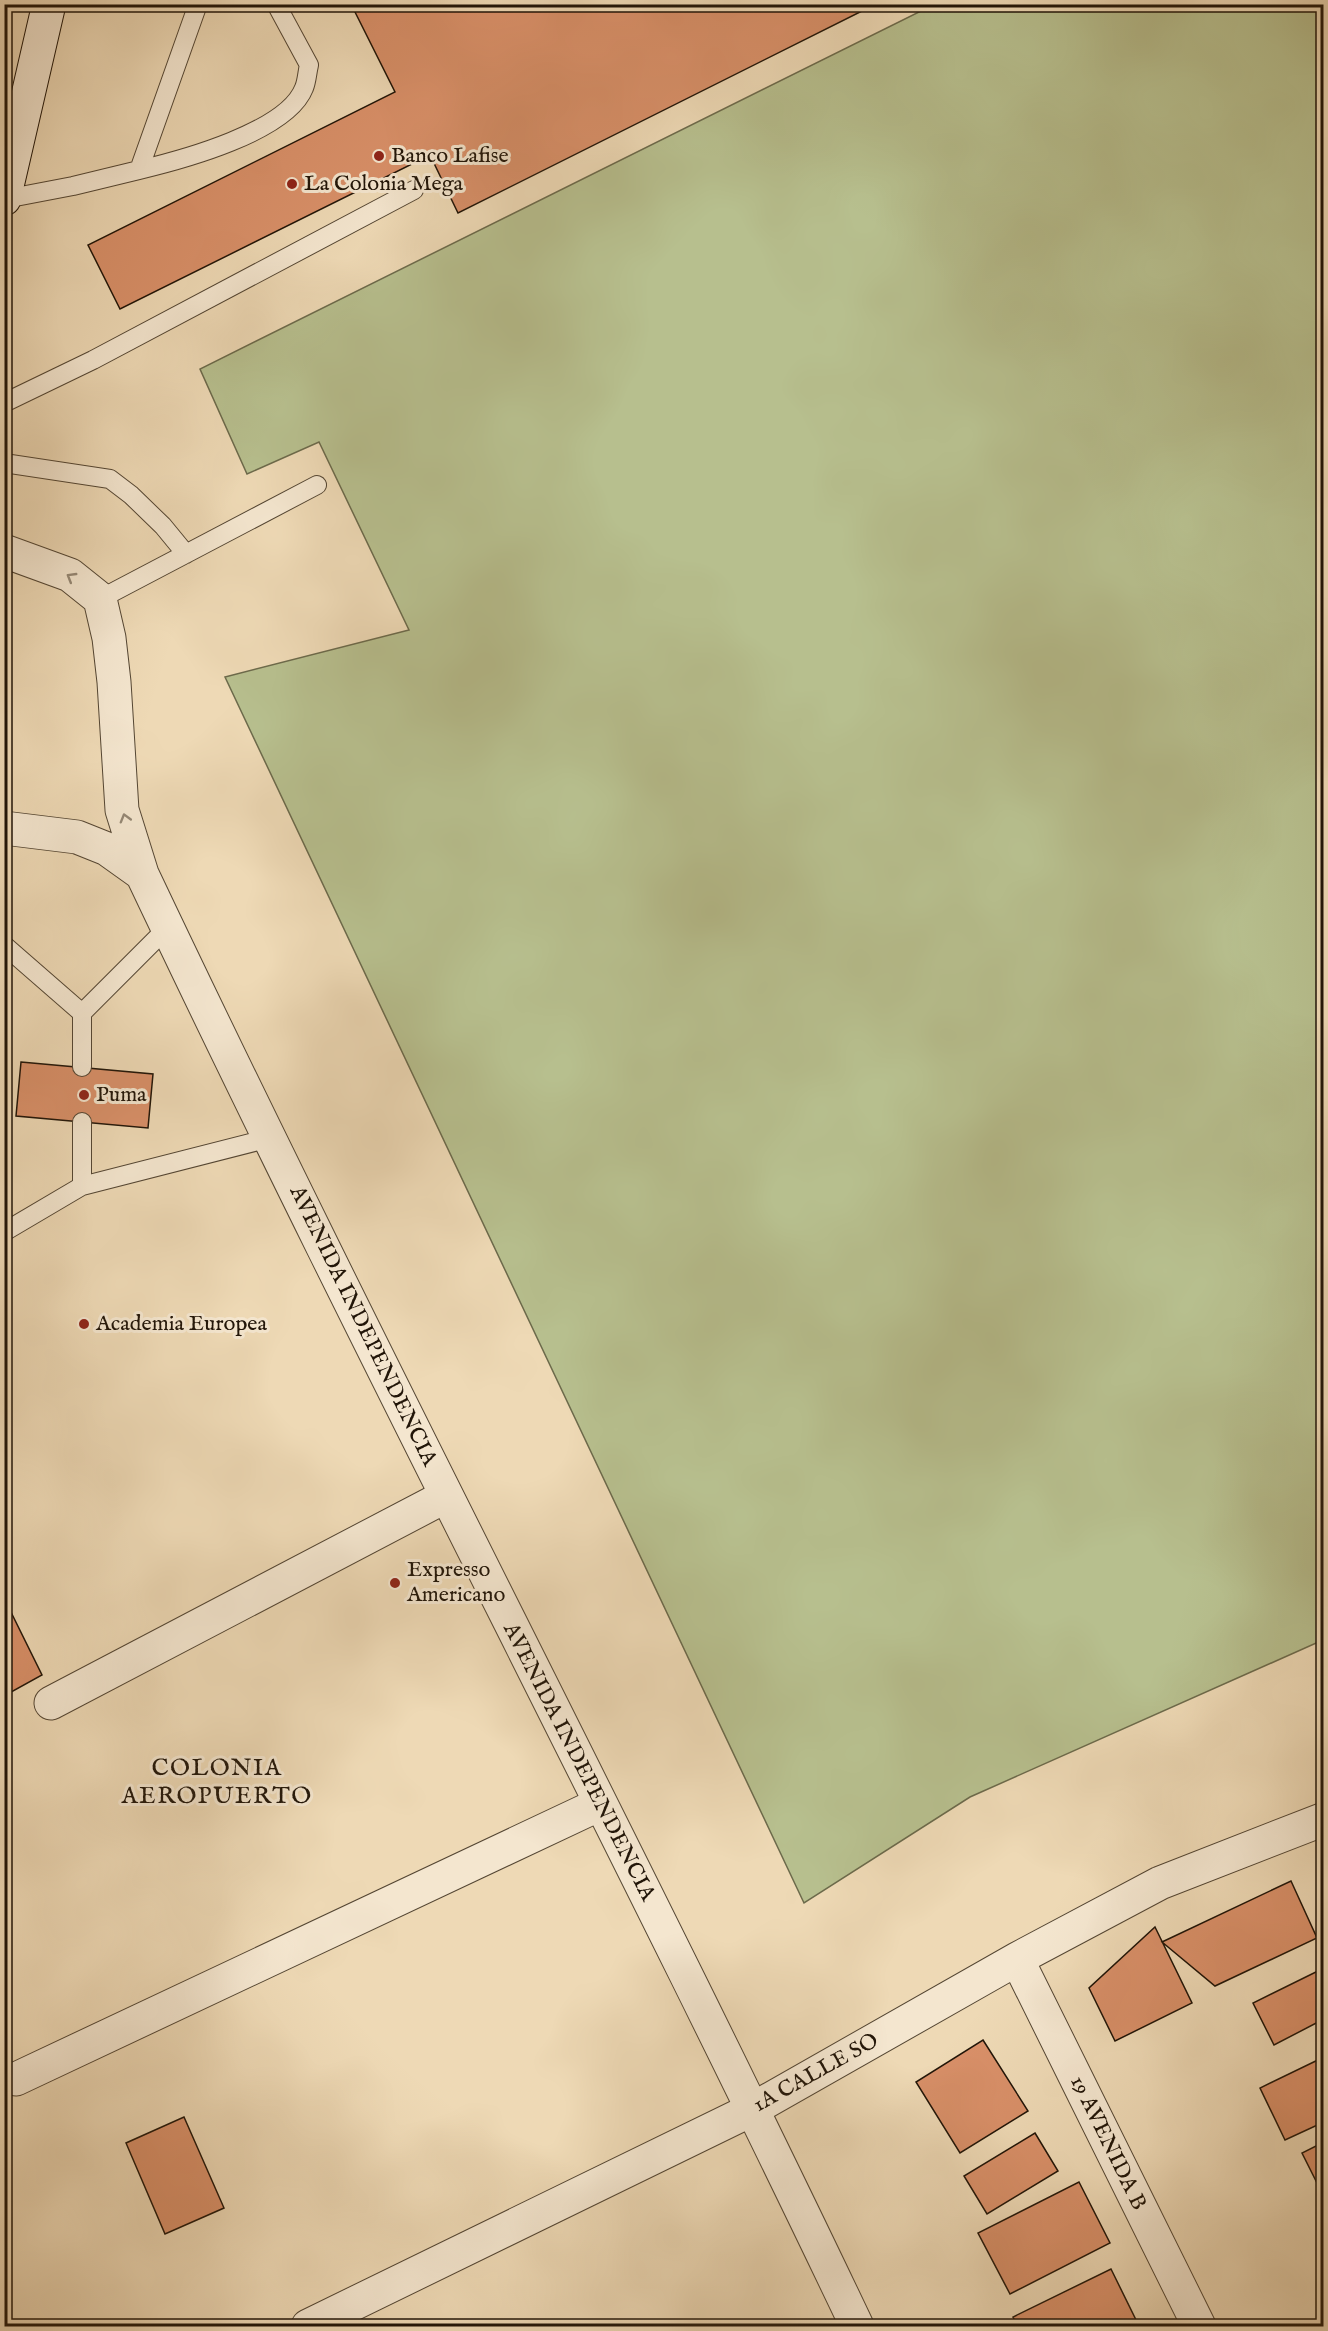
<svg xmlns="http://www.w3.org/2000/svg" width="1328" height="2331" font-family="'IM FELL English',serif">
	<style>
		.green { fill: #b7bf8e; stroke: #6c6a4b; stroke-width: 1.5 }
		.building { fill: #d99069; stroke: #211508; stroke-width: 1.5 }
		.lines { fill: none; stroke-linecap: round; stroke-linejoin: round }
		.service-casing { stroke: #544633; stroke-width: 20 }
		.minor-casing { stroke: #544633; stroke-width: 35 }
		.tertiary-casing { stroke: #544633; stroke-width: 35 }
		.secondary-casing { stroke: #211508; stroke-width: 35 }
		.service { stroke: #f4e6cf; stroke-width: 18 }
		.minor { stroke: #f4e6cf; stroke-width: 33 }
		.tertiary { stroke: #f4e6cf; stroke-width: 33 }
		.secondary { stroke: #f4e6cf; stroke-width: 33 }
		.oneway { stroke: #958875 }
		.poi-dot { fill: #8f2418; stroke: #f4e6cf; stroke-width: 2 }
		.labels { text-anchor: middle; dominant-baseline: central; stroke-width: 6; stroke-linejoin: round; paint-order: stroke }
		.poi-label { font-size: 22px; fill: #211508; stroke: #f4e6cf; text-anchor: start }
		.street-label { font-size: 22px; fill: #211508; stroke: #f4e6cf }
		.neighbourhood-label { font-size: 24px; letter-spacing: 1.5px; fill: #211508; stroke: #f4e6cf }
	</style>
	<rect width="100%" height="100%" fill="#eed9b5"/>
	<filter id="stains"><feTurbulence type="fractalNoise" baseFrequency=".00333" numOctaves="4"/><feColorMatrix values="0 0 0 0 .2 0 0 0 0 .09 0 0 0 0 .02 0 0 0 .5 -.17"/></filter>
	<radialGradient id="worn" r=".72"><stop offset=".6" stop-color="#630" stop-opacity="0"/><stop offset="1" stop-color="#630" stop-opacity=".3"/></radialGradient>
	<path class="green" d="M933 5H1323V1640L970 1797 804 1903 225 677 409 630 319 442 247 474 200 369Z"/>
	<path class="building" d="M351 4H876L458 213 430 155 120 309 88 245 395 92Z
		M21 1062 153 1074 148 1128 16 1116Z
		M4 1598 42 1675 4 1696Z
		M1291 1881 1317 1938 1215 1986 1162 1942Z
		M1155 1927 1192 2003 1115 2041 1089 1988Z
		M1324 1968V2019L1274 2045 1253 2003Z
		M983 2040 1028 2111 960 2153 916 2082Z
		M1324 2057V2122L1285 2140 1260 2088Z
		M184 2117 224 2208 165 2234 126 2143Z
		M1035 2133 1058 2171 987 2214 964 2176Z
		M1324 2142V2197L1302 2153Z
		M1079 2182 1110 2243 1010 2294 978 2233Z
		M1111 2269 1139 2326H1017L1013 2317Z"/>
	<g class="lines">
		<defs>
			<path id="service" d="M139 170C181 160 287 132 304 88 307 81 307 73 309 65L276 4
				M5 199 73 186 139 170 198 4
				M4 403 93 360 414 190
				M4 463 110 479 131 495 163 526 186 554
				M100 599 317 485
				M4 945 82 1013
				M82 1067V1013L167 928
				M82 1122V1186
				M4 1232 82 1186 270 1138"/>
			<path id="minor" d="M51 1703 446 1496
				M1017 1959 1199 2326
				M16 2079 600 1804
				M308 2326 753 2109 1017 1959 1160 1883 1324 1819"/>
			<path id="tertiary" d="M4 551 70 575 100 599 109 638 114 682 122 810 142 874C373 1362 625 1839 857 2326
				M4 828 77 837 107 849 142 874"/>
			<path id="secondary" d="M4 199 49 4"/>
		</defs>
		<use href="#service" class="service-casing"/>
		<use href="#minor" class="minor-casing"/>
		<use href="#tertiary" class="tertiary-casing"/>
		<use href="#secondary" class="secondary-casing"/>
		<use href="#service" class="service"/>
		<use href="#minor" class="minor"/>
		<use href="#tertiary" class="tertiary"/>
		<use href="#secondary" class="secondary"/>
	</g>
	<defs><path id="oneway-chevron" d="M-2-3.5L2.5 0L-2 3.5" fill="none" stroke-width="1.6" stroke-linecap="round" stroke-linejoin="round" transform="scale(1.5)"/></defs>
	<g class="oneway">
		<use href="#oneway-chevron" transform="translate(71 577) rotate(-149)"/>
		<use href="#oneway-chevron" transform="translate(125 818) rotate(-106)"/>
	</g>
	<g class="poi-dot">
		<circle cx="379" cy="156" r="6"/>
		<circle cx="292" cy="184" r="6"/>
		<circle cx="84" cy="1095" r="6"/>
		<circle cx="84" cy="1324" r="6"/>
		<circle cx="395" cy="1583" r="6"/>
	</g>
	<g class="labels">
		<g class="poi-label">
			<text x="391" y="156">Banco Lafise</text>
			<text x="304" y="184">La Colonia Mega</text>
			<text x="96" y="1095">Puma</text>
			<text x="96" y="1324">Academia Europea</text>
			<text x="407" y="1570">Expresso<tspan x="407" dy="25">Americano</tspan></text>
		</g>
		<g class="street-label">
			<text transform="translate(363 1326) rotate(64)">AVENIDA INDEPENDENCIA</text>
			<text transform="translate(579 1762) rotate(63)">AVENIDA INDEPENDENCIA</text>
			<text transform="translate(816 2073) rotate(-29)">1A CALLE SO</text>
			<text transform="translate(1108 2143) rotate(64)">19 AVENIDA B</text>
		</g>
		<g class="neighbourhood-label">
			<text x="217" y="1768">COLONIA<tspan x="217" dy="28">AEROPUERTO</tspan></text>
		</g>
	</g>
	<rect width="1328" height="2331" fill="none" stroke="#eed9b5" stroke-width="24"/>
	<rect x="6" y="6" width="1316" height="2319" fill="none" stroke="#211508" stroke-width="3"/>
	<rect x="12" y="12" width="1304" height="2307" fill="none" stroke="#211508" stroke-width="1.5"/>
	<rect width="100%" height="100%" filter="url(#stains)"/>
	<rect width="100%" height="100%" fill="url(#worn)"/>
</svg>
